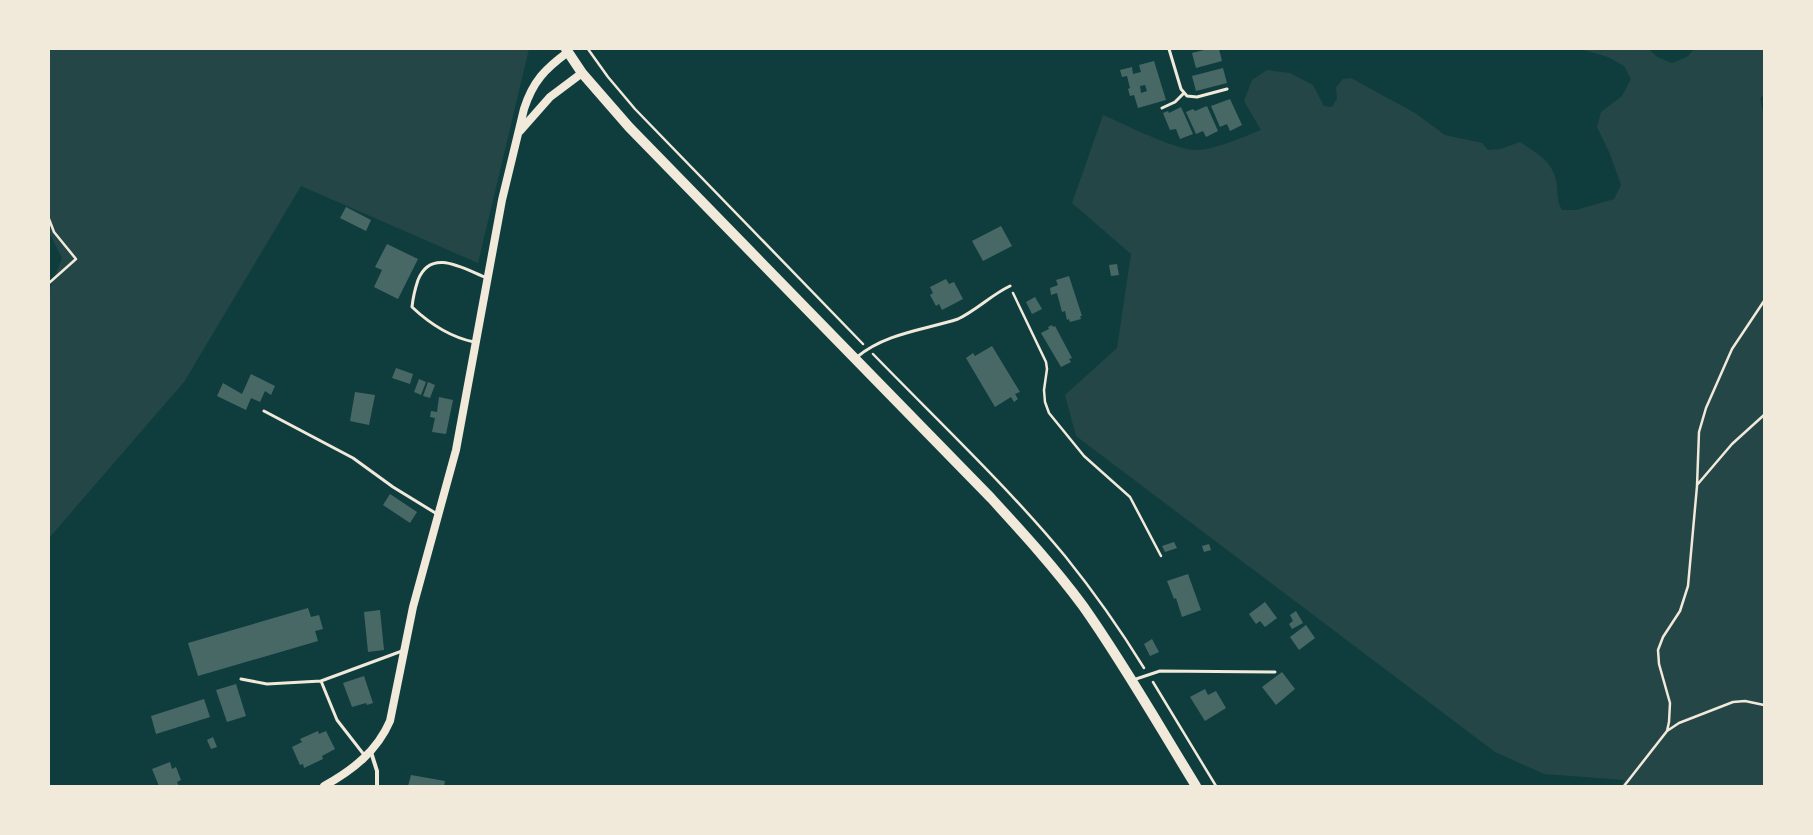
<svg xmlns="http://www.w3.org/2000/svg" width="1813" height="835" font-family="'Asap Condensed',sans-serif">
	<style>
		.green { fill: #244646 }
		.building { fill: #486865; fill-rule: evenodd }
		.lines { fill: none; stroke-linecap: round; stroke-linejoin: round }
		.path { stroke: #f1e9da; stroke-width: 2.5 }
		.service { stroke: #f1e9da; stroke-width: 3 }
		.minor { stroke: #f1e9da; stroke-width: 4 }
		.secondary { stroke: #f1e9da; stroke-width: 8 }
		.primary { stroke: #f1e9da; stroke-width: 10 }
	</style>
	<rect width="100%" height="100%" fill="#0f3d3e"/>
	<path class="green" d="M49 49H529L478 263 301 186 184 382 49 538V291L62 258 49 232Z
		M1581 49H1649L1657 57 1672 63 1687 57 1694 49H1764V95L1760 98 1764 117V786H1622L1624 780 1544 774 1495 752 1076 436 1065 395 1117 348 1131 254 1072 203 1103 115C1124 124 1177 151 1197 150 1217 149 1243 137 1261 130L1244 101 1252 80 1267 70 1290 73 1313 85 1324 106 1332 107 1337 98 1336 87 1343 79 1351 78 1415 113 1445 135 1482 143 1488 150 1500 149 1520 142C1539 155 1554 161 1557 186 1558 196 1557 202 1562 210H1576L1614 199 1621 185 1610 154 1597 127 1601 112 1622 96 1631 79 1624 66 1608 57Z"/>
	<path class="building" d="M1208 49H1219L1222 61 1196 68 1192 53Z
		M1154 61 1166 100 1138 108 1134 95 1130 96 1128 89 1130 88 1127 76 1122 77 1120 70 1132 67 1133 74 1141 72 1139 65ZM1145 85 1147 91 1141 93 1140 86Z
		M1223 68 1227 83 1196 91 1192 76Z
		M1230 99 1242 125 1230 131 1227 124 1220 127 1211 106Z
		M1207 106 1218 131 1206 137 1203 131 1196 134 1186 112 1193 109 1195 111Z
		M1181 107 1193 134 1180 139 1176 129 1170 130 1163 113 1168 111 1169 113Z
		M346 207 371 220 366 231 340 218Z
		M1001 226 1012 246 983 261 972 241Z
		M387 244 418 259 398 299 374 287 382 270 375 267Z
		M1117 264 1119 275 1111 276 1109 265Z
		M1069 276 1082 316H1080L1081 319 1070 322 1069 319 1067 320 1065 311 1062 312 1057 293 1051 295 1050 288 1058 285 1056 280Z
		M946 279 949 284 954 282 963 299 942 310 939 304 936 306 930 295 933 293 930 287Z
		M1035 297 1042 309 1032 314 1026 302Z
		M1052 325 1053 327 1055 326 1072 358 1069 359 1071 362 1061 367 1041 333 1049 329 1048 327Z
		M992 346 1020 392 1015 394 1018 399 1014 402 1011 397 995 407 966 358 973 353 975 356Z
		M396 368 413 374 410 384 392 378Z
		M251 374 275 386 271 395 265 391 260 402 251 398 246 410 217 396 223 383 242 394Z
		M419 379 426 382 421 395 414 392Z
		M428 382 435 385 430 398 423 396Z
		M355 392 375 395 369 425 350 421Z
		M439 397 453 400 446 434 432 432 435 418 430 417 431 411 437 412Z
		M390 494 417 512 410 523 383 505Z
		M1174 542 1177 548 1165 552 1162 546Z
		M1209 544 1211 550 1204 552 1202 546Z
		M1188 574 1201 610 1182 617 1176 598 1174 599 1167 581Z
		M1265 602 1277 618 1265 627 1260 621 1256 624 1249 614Z
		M308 608 311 617 319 615 323 629 315 631 318 641 198 676 188 643Z
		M380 610 384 650 368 652 364 612Z
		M1296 611 1303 623 1292 629 1289 624 1293 621 1290 615Z
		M1306 625 1315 638 1299 650 1290 637Z
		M1152 639 1159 652 1150 656 1144 644Z
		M1282 672 1295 689 1276 705 1262 687Z
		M364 676 373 703 367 705 366 703 352 707 343 683Z
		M236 684 246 716 227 722 216 690Z
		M1205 689 1208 695 1216 691 1226 708 1205 721 1190 697Z
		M204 699 210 717 156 734 151 716Z
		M318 731 319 734 326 731 335 749 322 756 323 759 304 768 303 764 300 765 292 747 302 742 300 739Z
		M213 737 217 747 211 749 207 740Z
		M170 762 172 769 176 767 181 780 177 782 179 786H159L152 769Z
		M411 775 445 781 444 786H408Z"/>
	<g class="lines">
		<path class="path" d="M588 49 608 77 635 109 863 344
			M49 219 54 232 76 259 49 283
			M1013 293 1046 362 1047 369 1044 390 1045 402 1049 413 1084 456 1130 497 1161 556
			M873 354C938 421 1006 485 1065 556 1094 592 1120 629 1144 668
			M1697 485 1732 444 1764 415
			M1153 682 1216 786
			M1667 731 1669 722 1670 703 1659 664 1658 650 1663 637 1680 611 1688 586 1697 486 1699 432 1706 408 1732 349 1764 301
			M1624 786 1667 731 1679 723 1733 702 1745 701 1764 705"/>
		<path class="service" d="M1169 49 1181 89 1187 96 1197 97 1227 89
			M1162 108 1175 102 1184 93
			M474 342C450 337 430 324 412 307 413 297 415 289 418 280 431 247 464 269 487 278
			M857 357C886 333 924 330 958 319 977 310 991 295 1010 286
			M264 411 353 458 393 487 437 514
			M241 679 267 684 321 681 402 651
			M1133 680 1160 671 1275 672
			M321 681 337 720 365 756"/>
		<path class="minor" d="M371 752 377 771V786"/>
		<path class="secondary" d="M520 131 550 97 582 73
			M324 786C353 770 377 751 390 721L413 607 456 450 502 200 524 109C533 81 545 69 568 52"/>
		<path class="primary" d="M566 49 582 73 629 127 991 498C1023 533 1055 568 1083 606 1124 664 1159 726 1196 786"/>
	</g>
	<rect width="1813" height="835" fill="none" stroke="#f1e9da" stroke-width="100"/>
</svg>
